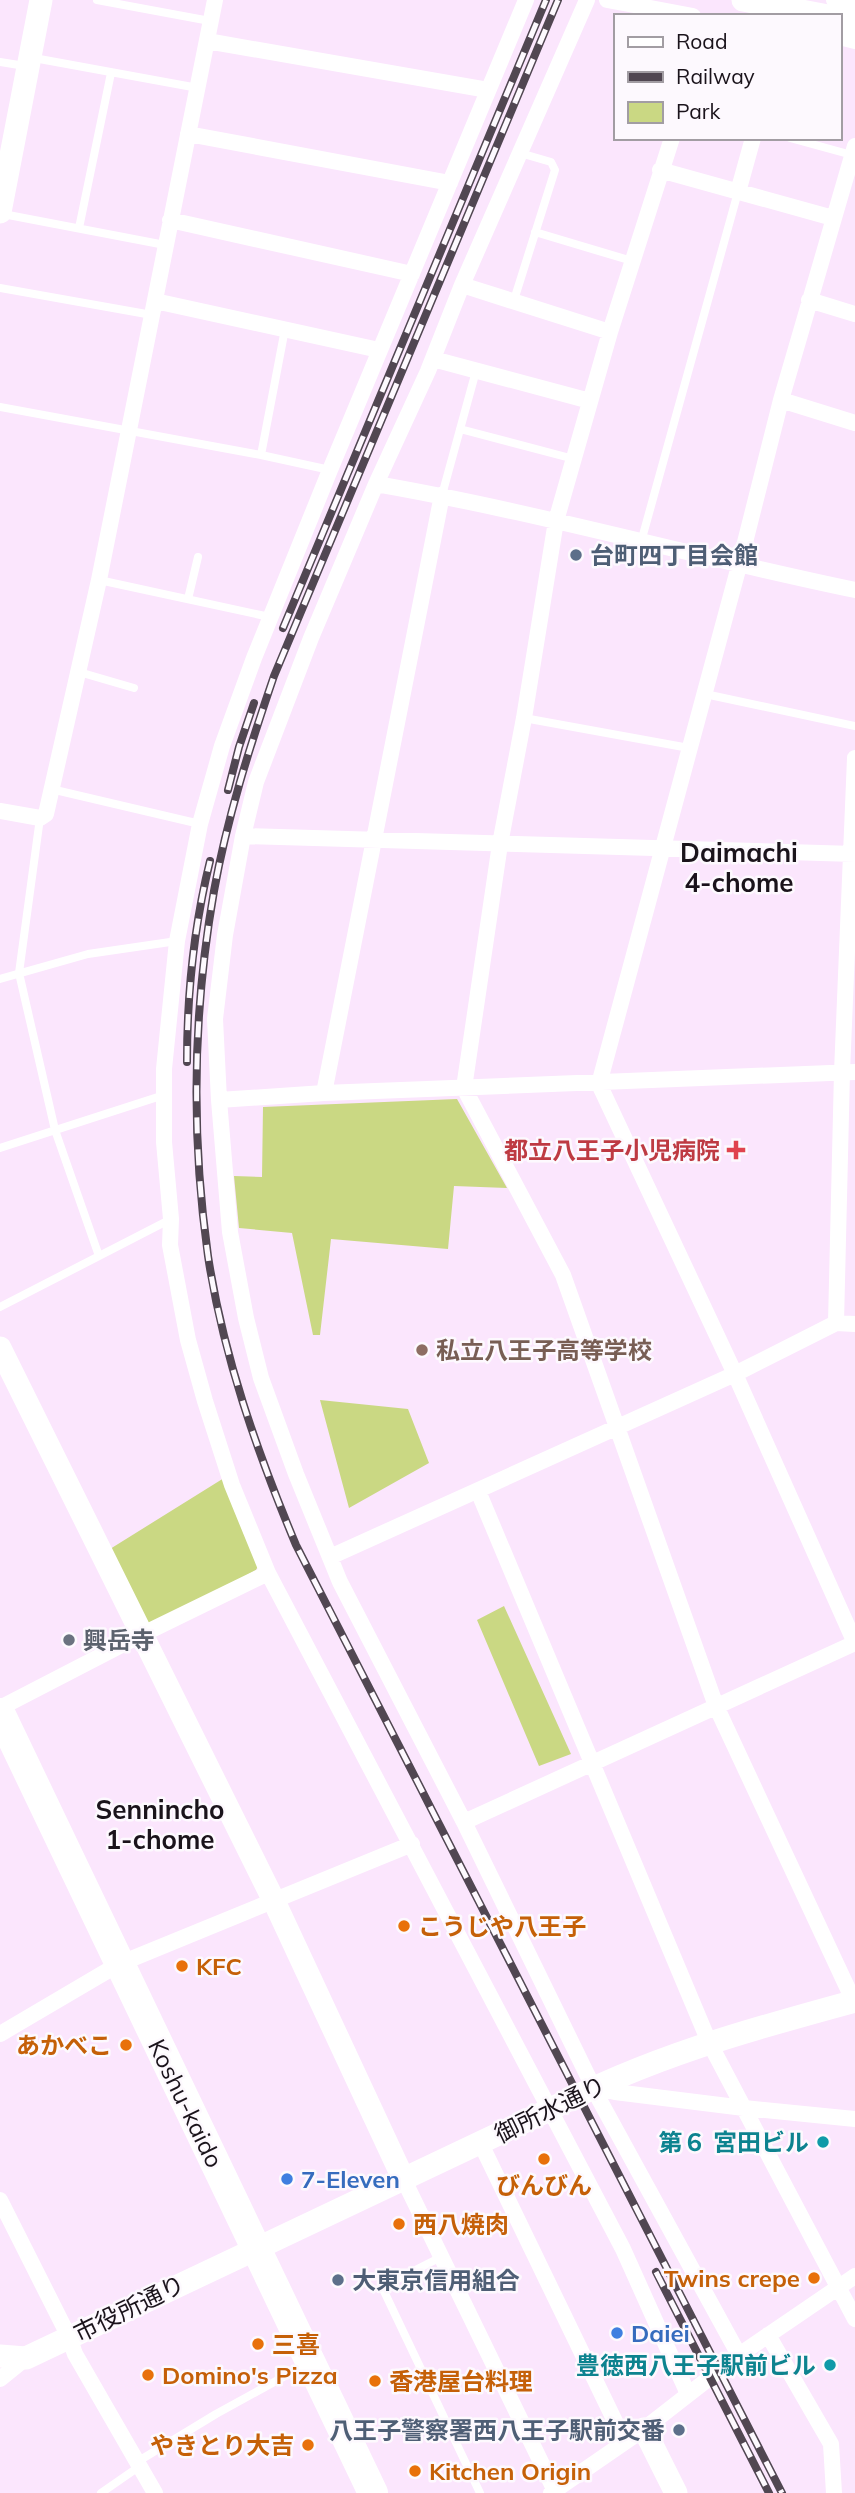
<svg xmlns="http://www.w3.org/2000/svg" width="855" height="2493" font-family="Mulish,'Noto Sans JP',sans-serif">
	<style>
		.green { fill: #cad883 }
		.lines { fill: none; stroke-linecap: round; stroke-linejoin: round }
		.lane { stroke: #fff; stroke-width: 8 }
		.street { stroke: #fff; stroke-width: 16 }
		.secondary { stroke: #fff; stroke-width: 23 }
		.highway { stroke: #fff; stroke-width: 30 }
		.rail-casing { stroke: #514752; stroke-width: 8 }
		.rail { stroke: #fdf9fe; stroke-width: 5; stroke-dasharray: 16; stroke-linecap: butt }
		.service-dot { fill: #5c6f8a; stroke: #fdf9fe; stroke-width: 2.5 }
		.health-dot { fill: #e0444e; stroke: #fdf9fe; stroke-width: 2.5 }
		.education-dot { fill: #8d6e63; stroke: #fdf9fe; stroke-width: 2.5 }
		.worship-dot { fill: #6b7280; stroke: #fdf9fe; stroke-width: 2.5 }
		.food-dot { fill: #e8710a; stroke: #fdf9fe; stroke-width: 2.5 }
		.culture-dot { fill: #0f9aa8; stroke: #fdf9fe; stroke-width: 2.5 }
		.shop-dot { fill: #3f7fe0; stroke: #fdf9fe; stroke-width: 2.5 }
		.labels { text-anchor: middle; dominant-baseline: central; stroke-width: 5; stroke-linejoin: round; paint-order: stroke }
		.service-label { font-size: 24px; font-weight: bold; fill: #4e5e75; stroke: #fdf9fe; text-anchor: start }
		.health-label { font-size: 24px; font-weight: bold; fill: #be3a42; stroke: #fdf9fe; text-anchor: end }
		.education-label { font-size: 24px; font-weight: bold; fill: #785e54; stroke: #fdf9fe; text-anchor: start }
		.worship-label { font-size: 24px; font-weight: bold; fill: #5b616d; stroke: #fdf9fe; text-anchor: start }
		.food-label { font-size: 24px; font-weight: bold; fill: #c56008; stroke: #fdf9fe; text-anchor: start }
		.street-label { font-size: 24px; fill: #1a131b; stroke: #fdf9fe }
		.culture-label { font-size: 24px; font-weight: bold; fill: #0d838f; stroke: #fdf9fe; text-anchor: end }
		.shop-label { font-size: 24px; font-weight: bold; fill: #366cbe; stroke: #fdf9fe; text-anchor: start }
		.neighbourhood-label { font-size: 26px; font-weight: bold; fill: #1a131b; stroke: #fdf9fe }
	</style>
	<rect width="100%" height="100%" fill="#fbe6fd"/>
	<path class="green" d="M457 1099 507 1188 454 1186 448 1249 331 1239 320 1335H313L292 1233 239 1228 234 1176 262 1177 263 1107Z
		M320 1400 408 1409 429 1463 349 1508Z
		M224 1478 259 1564 256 1570 141 1635 102 1554Z
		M504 1606 571 1754 539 1766 477 1620Z"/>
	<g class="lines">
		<path class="lane" d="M97 0 210 21
			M34 58 198 88
			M0 62 25 66
			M790 138 852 155
			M3 214 165 245
			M79 228 111 73
			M535 232 632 261
			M0 288 152 315
			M514 300 555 170 551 162 520 153
			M0 407 261 455 330 470
			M460 429 574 459
			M261 455 285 329
			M442 495 476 371
			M641 542 738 192
			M99 580 270 617
			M188 599 198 557
			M79 672 134 688
			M705 694 855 726
			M524 718 689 748
			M51 789 200 824
			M40 818 19 973 55 1130 99 1256
			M0 979 88 954 177 941
			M0 1148 164 1095
			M0 1307 171 1219
			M441 2257 382 2287 480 2493
			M137 2462 216 2414 305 2365
			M101 2493 140 2466"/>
		<path class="street" d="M526 0 330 470 254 658 222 746 200 824 177 941 164 1069V1142L171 1219 170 1245 188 1340 205 1401 232 1485 268 1573 623 2249 688 2394
			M587 0 462 285 428 371 376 484 311 638 256 782 243 836 225 935 215 1019 219 1100 230 1232 246 1318 261 1378 296 1474 340 1582 464 1822 600 2101 739 2355
			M607 0 693 16
			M834 0 855 5
			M839 37 855 41
			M207 41 488 90
			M188 134 450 183
			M672 138 610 332 556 521 524 718 500 844 464 1088 563 1275 716 1706 855 2004
			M660 170 833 218
			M738 192 753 138
			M170 220 412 274
			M462 285 610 332
			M809 300 855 314
			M155 301 379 350
			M433 359 590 401
			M781 400 855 423
			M376 484C537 512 695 557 855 590
			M0 811 40 818 46 814 99 580 215 0
			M243 836 855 854
			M324 1093 442 495
			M219 1100 324 1093 855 1072
			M836 1323 842 1072 855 758
			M478 1491 709 2042 855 2319
			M330 1557 735 1374 836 1323 855 1324
			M0 1708 141 1635 268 1573
			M464 1822 855 1643 735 1374 599 1084 739 566 781 400 855 146
			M0 2034 119 1964 412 1844
			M595 2087 615 2092 744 2108 855 2119
			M480 2142 625 2442
			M403 2178 556 2493
			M0 2200 69 2337 75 2354 155 2493
			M768 2335 831 2444 834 2493
			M0 2379 26 2358
			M551 2493 644 2429 739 2355 855 2276"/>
		<path class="secondary" d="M743 0 828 16
			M839 18 855 22
			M0 212 41 0
			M0 1348 274 1901 403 2178
			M0 2356 26 2358 549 2110C647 2058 748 2030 855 2001
			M644 2429 676 2493"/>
		<path class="highway" d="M0 1713 373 2493"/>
		<defs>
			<path id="rail" d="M558 0 274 676C250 746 227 818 214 891 193 1011 191 1135 208 1256 223 1355 257 1452 296 1545L782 2493
				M283 628 546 0
				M228 790 239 747 254 703
				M187 1062C187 995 194 926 210 861
				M656 2272 769 2493"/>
		</defs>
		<use href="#rail" class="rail-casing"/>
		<use href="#rail" class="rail"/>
	</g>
	<g class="service-dot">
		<circle cx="576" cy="555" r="7"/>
		<circle cx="338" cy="2280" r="7"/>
		<circle cx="679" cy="2430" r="7"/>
	</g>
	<path class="health-dot" d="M732.5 1139.5h7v7h7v7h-7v7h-7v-7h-7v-7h7z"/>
	<circle class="education-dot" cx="422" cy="1350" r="7"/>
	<circle class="worship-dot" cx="69" cy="1640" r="7"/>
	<g class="food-dot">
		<circle cx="404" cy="1926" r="7"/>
		<circle cx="182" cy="1966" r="7"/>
		<circle cx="126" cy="2045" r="7"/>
		<circle cx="544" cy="2159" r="7"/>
		<circle cx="399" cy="2224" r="7"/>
		<circle cx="814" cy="2278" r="7"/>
		<circle cx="258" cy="2344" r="7"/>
		<circle cx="148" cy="2375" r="7"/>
		<circle cx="375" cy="2381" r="7"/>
		<circle cx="308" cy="2445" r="7"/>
		<circle cx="415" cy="2471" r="7"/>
	</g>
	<g class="culture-dot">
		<circle cx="823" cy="2142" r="7"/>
		<circle cx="830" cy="2365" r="7"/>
	</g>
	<g class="shop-dot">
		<circle cx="287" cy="2179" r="7"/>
		<circle cx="617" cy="2333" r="7"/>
	</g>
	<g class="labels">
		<g class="service-label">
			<text x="590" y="555">台町四丁目会館</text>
			<text x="352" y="2280">大東京信用組合</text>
			<text x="665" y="2430" text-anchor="end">八王子警察署西八王子駅前交番</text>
		</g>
		<g class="health-label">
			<text x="720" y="1150">都立八王子小児病院</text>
		</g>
		<g class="education-label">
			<text x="436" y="1350">私立八王子高等学校</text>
		</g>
		<g class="worship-label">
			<text x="83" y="1640">興岳寺</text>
		</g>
		<g class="food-label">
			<text x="418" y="1926">こうじや八王子</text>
			<text x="196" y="1966">KFC</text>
			<text x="112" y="2045" text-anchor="end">あかべこ</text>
			<text x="544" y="2185" text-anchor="middle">びんびん</text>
			<text x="413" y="2224">西八焼肉</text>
			<text x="800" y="2278" text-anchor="end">Twins crepe</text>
			<text x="272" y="2344">三喜</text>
			<text x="162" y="2375">Domino's Pizza</text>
			<text x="389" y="2381">香港屋台料理</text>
			<text x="294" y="2445" text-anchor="end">やきとり大吉</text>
			<text x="429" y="2471">Kitchen Origin</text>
		</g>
		<g class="street-label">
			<text transform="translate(186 2103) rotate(64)">Koshu-kaido</text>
			<text transform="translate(550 2109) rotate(-26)">御所水通り</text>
			<text transform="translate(129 2308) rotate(-26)">市役所通り</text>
		</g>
		<g class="culture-label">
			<text x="809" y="2142">第６ 宮田ビル</text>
			<text x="816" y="2365">豊徳西八王子駅前ビル</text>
		</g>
		<g class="shop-label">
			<text x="301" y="2179">7-Eleven</text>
			<text x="631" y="2333">Daiei</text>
		</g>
		<g class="neighbourhood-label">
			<text x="739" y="852">Daimachi<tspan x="739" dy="30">4-chome</tspan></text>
			<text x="160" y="1809">Sennincho<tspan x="160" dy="30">1-chome</tspan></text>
		</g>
	</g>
	<rect x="614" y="14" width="228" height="126" fill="#fdf9fe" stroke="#a29da3" stroke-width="2"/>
	<rect x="628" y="37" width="35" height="10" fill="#ffffff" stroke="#a29da3" stroke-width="2"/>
	<text x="676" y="49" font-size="21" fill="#1a131b">Road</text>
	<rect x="628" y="72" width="35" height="10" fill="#514752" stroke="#a29da3" stroke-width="2"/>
	<text x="676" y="84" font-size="21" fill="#1a131b">Railway</text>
	<rect x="628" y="102" width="35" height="21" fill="#cad883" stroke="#a29da3" stroke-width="2"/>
	<text x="676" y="119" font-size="21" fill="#1a131b">Park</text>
</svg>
